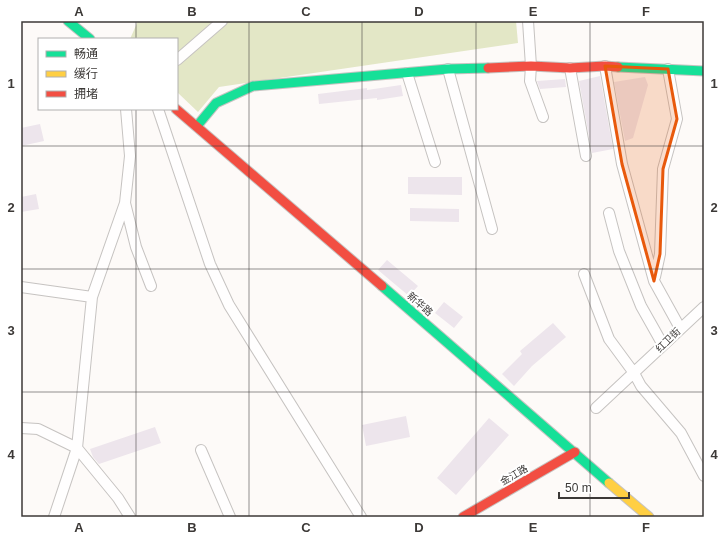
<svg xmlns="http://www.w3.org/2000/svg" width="725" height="538" font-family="Arial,'Noto Sans SC',sans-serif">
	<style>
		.green { fill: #e3e7c6 }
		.building { fill: #ede5ec }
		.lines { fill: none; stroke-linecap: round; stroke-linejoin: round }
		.street-casing { stroke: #c6c3c1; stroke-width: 12 }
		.fast-casing { stroke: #c6c3c1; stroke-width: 11 }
		.slow-casing { stroke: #c6c3c1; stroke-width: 11 }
		.jam-casing { stroke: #c6c3c1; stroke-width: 11 }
		.street { stroke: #fffefe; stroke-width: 10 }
		.fast { stroke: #16e098; stroke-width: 9 }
		.slow { stroke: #ffcf43; stroke-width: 9 }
		.jam { stroke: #f24e42; stroke-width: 9 }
		.marked { fill: #e8590c; fill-opacity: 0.2; stroke: #e8590c; stroke-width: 3; stroke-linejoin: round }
		.grid { fill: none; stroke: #3c3937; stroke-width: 1; stroke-opacity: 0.55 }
		.labels { text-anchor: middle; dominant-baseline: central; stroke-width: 4; stroke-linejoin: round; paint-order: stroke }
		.street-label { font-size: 10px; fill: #3c3937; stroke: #fff }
		.neatline { fill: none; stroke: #3c3937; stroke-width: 1.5 }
		.grid-label { font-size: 13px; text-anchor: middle; font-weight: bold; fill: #3c3937 }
	</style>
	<rect width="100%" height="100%" fill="#fdfaf8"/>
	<path class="green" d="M138 21H516L518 43 219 87 198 112 177 92V39H130Z"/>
	<path class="building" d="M600 76 613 149 592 153 579 81Z
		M645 77 648 85 633 138 625 141 614 82Z
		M565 79 566 87 540 89 537 81Z
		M401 85 403 96 377 100V98L319 104 318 94 367 88V90Z
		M40 124 44 141 21 146V128Z
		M408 177H462V195L408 194Z
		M36 194 39 209 21 212V197Z
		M410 208 459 209V222L410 221Z
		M387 260 418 286 409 296 378 270Z
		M444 302 463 317 454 328 435 313Z
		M553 323 566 337 532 366 514 386 502 374 522 354 520 351Z
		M406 416 410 437 366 446 362 425Z
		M489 418 509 435 456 495 437 478Z
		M155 427 161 443 99 464 93 457 90 449Z"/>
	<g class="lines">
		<defs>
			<path id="street" d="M528 21 531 66 530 81 543 117
				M177 60 222 21
				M605 66 622 164 654 281 680 328
				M570 68 586 156
				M448 69 492 229
				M407 73 435 162
				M158 109 210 264 229 305 361 517
				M125 203 136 247 151 286
				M609 213 619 251 641 306 663 345
				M584 274 609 339 634 373 641 386 681 433 704 476
				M655 277 660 254 663 169 677 119 668 69
				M21 287 92 297
				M596 408 704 307
				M21 428 38 429 77 448 118 498 130 517
				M201 450 230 517
				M54 517 77 448 92 297 125 203 130 156 126 109"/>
			<path id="fast" d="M68 21 90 39
				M618 67 704 71
				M197 126 216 103 253 86 448 69 488 68
				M382 286 609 483"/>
			<path id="slow" d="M609 483 649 517"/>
			<path id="jam" d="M488 68 531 66 570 68 605 66 618 67
				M176 109 382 286
				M463 517 575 452"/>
		</defs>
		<use href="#street" class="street-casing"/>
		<use href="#fast" class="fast-casing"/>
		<use href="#slow" class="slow-casing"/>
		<use href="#jam" class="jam-casing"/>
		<use href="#street" class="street"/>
		<use href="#fast" class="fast"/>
		<use href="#slow" class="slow"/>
		<use href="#jam" class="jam"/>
	</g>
	<path class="marked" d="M605 66 668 69 677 119 663 169 660 254 654 281 622 164Z"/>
	<path class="grid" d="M136 21V39M249 21V517M362 21V517M476 21V517M590 21V517M136 109V517M21 146H704M21 269H704M21 392H704"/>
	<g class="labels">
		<g class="street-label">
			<text transform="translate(420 304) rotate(41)">新华路</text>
			<text transform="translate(668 340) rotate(-44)">红卫街</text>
			<text transform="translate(514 475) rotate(-30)">金江路</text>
		</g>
	</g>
	<rect width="725" height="538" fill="none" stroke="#ffffff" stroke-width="44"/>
	<rect x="38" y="38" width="140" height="72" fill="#ffffff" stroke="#b1b0af"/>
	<rect x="46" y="51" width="20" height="6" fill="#16e098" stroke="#b1b0af"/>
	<text x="74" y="58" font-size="12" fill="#3c3937">畅通</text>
	<rect x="46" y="71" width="20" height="6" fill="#ffcf43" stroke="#b1b0af"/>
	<text x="74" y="78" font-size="12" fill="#3c3937">缓行</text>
	<rect x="46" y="91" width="20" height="6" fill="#f24e42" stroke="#b1b0af"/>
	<text x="74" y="98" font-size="12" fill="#3c3937">拥堵</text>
	<path d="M559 492v6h70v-6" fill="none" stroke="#3c3937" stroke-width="2"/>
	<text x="565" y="492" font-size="12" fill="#3c3937" stroke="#ffffff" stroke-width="3" paint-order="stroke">50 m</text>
	<rect x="22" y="22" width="681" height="494" class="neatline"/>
	<g class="grid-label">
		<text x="79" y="16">A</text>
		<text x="192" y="16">B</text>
		<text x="306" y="16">C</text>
		<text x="419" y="16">D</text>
		<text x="533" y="16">E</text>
		<text x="646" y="16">F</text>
		<text x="11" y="88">1</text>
		<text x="714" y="88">1</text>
		<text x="11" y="212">2</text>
		<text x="714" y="212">2</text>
		<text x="11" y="335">3</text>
		<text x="714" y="335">3</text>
		<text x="11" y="459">4</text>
		<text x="714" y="459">4</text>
		<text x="79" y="532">A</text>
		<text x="192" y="532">B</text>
		<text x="306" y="532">C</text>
		<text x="419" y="532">D</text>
		<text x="533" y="532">E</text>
		<text x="646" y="532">F</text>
	</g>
</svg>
